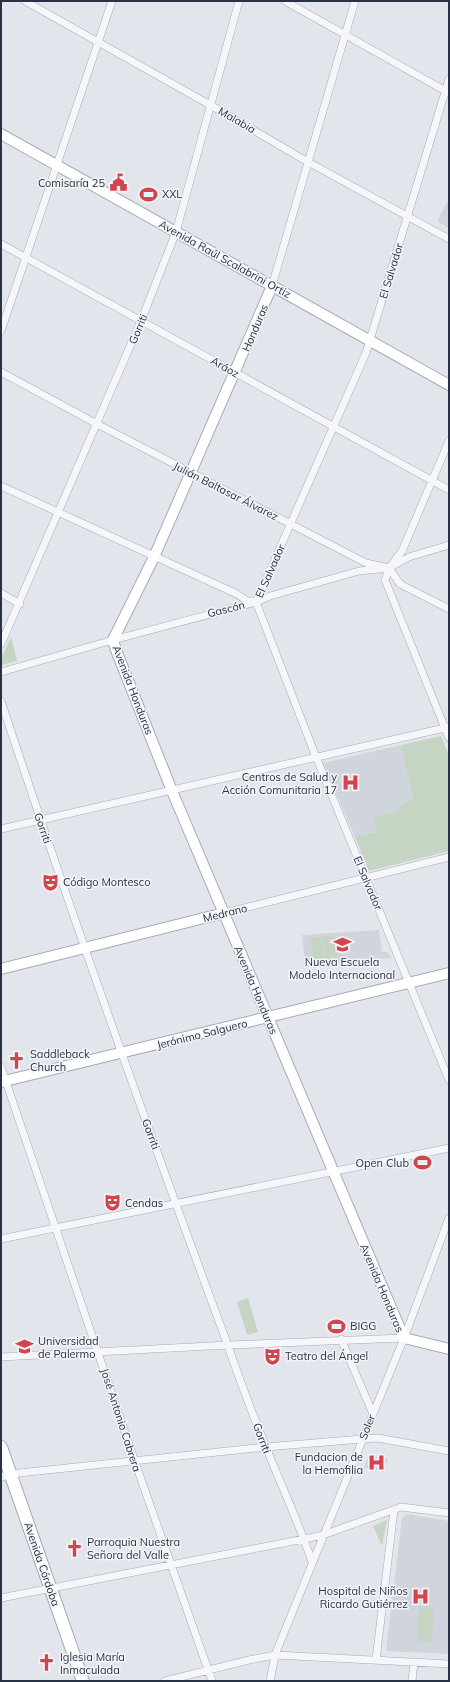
<svg xmlns="http://www.w3.org/2000/svg" width="450" height="1682" font-family="Mulish,sans-serif">
	<style>
		.built { fill: #d0d4dd }
		.green { fill: #c6d5c3 }
		.lines { fill: none; stroke-linecap: round; stroke-linejoin: round }
		.street-casing { stroke: #a7abb6; stroke-width: 8 }
		.secondary-casing { stroke: #a7abb6; stroke-width: 12 }
		.primary-casing { stroke: #a1a8b7; stroke-width: 14 }
		.street { stroke: #f5f6f9; stroke-width: 7 }
		.secondary { stroke: #fff; stroke-width: 10 }
		.primary { stroke: #fff; stroke-width: 12 }
		.labels { text-anchor: middle; dominant-baseline: central; stroke-width: 3; stroke-linejoin: round; paint-order: stroke }
		.street-label { font-size: 11px; fill: #293144; stroke: #f2f4f8 }
		.poi-label { font-size: 11px; fill: #293144; stroke: #f2f4f8; text-anchor: start }
	</style>
	<rect width="100%" height="100%" fill="#e2e5eb"/>
	<path class="built" d="M449 199V228L437 221Z
		M401 745 413 800 402 803 397 811 373 817 376 832 355 837 323 763Z
		M379 930 382 952H388L391 958 305 963 302 935Z
		M369 1455 388 1459 383 1472 364 1467Z
		M407 1514 449 1521V1654L386 1651 402 1518Z"/>
	<path class="green" d="M11 637 17 661 1 665V659Z
		M441 736 449 756V851L369 871 355 837 376 832 373 817 397 811 402 803 413 800 401 745Z
		M323 936H335L337 959 325 960Z
		M322 937 324 960 313 961 311 938Z
		M248 1298 258 1332 247 1335 237 1302Z
		M387 1520 382 1546 373 1526Z
		M419 1607 434 1608 432 1642 417 1641Z"/>
	<g class="lines">
		<defs>
			<path id="street" d="M25 1 212 106 308 162 449 239
				M285 1 449 93
				M449 79 366 353 256 602 316 757 449 1080
				M1 244 449 490
				M272 286 355 1
				M1 331 112 1
				M1 372 97 424 366 563 389 568 400 584 449 609
				M449 441 402 551 389 568 385 580 449 738
				M1 486 237 594 247 601H253
				M1 593 20 604
				M1 644 141 321 176 232 239 1
				M1 672 113 640 256 602 270 596 359 571 389 568 409 557 449 545
				M1 701C72 916 148 1130 227 1343 239 1378 252 1413 266 1447 281 1485 299 1523 312 1562
				M1 829 449 727
				M224 913 449 857
				M1 1067 135 1462 212 1681
				M1 1239 449 1148
				M341 1339 373 1414
				M1 1357 229 1345 404 1338
				M1 1477 19 1473 266 1447 362 1439 378 1438 449 1451
				M1 1598 304 1539 323 1535 401 1507 449 1513
				M376 1660 394 1510
				M165 1681 249 1660 275 1655 449 1664
				M270 1681 275 1655 404 1338 449 1218
				M412 1681 414 1662"/>
			<path id="secondary" d="M1 134 449 385
				M272 286 154 557 113 640 116 650 172 791 404 1338 449 1349
				M1 969 224 913
				M1 1082 449 973"/>
			<path id="primary" d="M1 1447 83 1681"/>
		</defs>
		<use href="#street" class="street-casing"/>
		<use href="#secondary" class="secondary-casing"/>
		<use href="#primary" class="primary-casing"/>
		<use href="#street" class="street"/>
		<use href="#secondary" class="secondary"/>
		<use href="#primary" class="primary"/>
	</g>
	<defs>
		<symbol id="civic-bare" viewBox="-9 -9 18 18"><path d="M-.6-6.5H3V-4.5H.6V-3L4-1V1h2V6H-6V1h2V-1L-.6-3ZM-1.2 2.5V6h2.4V2.5Z" fill="#d3444e" stroke="#f2f4f8" stroke-width="2.5" paint-order="stroke"/></symbol>
		<symbol id="stadium-bare" viewBox="-9 -9 18 18"><path d="M0-5a6.5 5 0 1 0 0 10a6.5 5 0 1 0 0-10ZM-3.5-1.8h7v3.6h-7Z" fill="#d3444e" stroke="#f2f4f8" stroke-width="2.5" paint-order="stroke"/></symbol>
		<symbol id="hospital-bare" viewBox="-9 -9 18 18"><path d="M-5-5h3v3.5h4V-5h3V5h-3V1.5h-4V5h-3Z" fill="#d3444e" stroke="#f2f4f8" stroke-width="2.5" paint-order="stroke"/></symbol>
		<symbol id="theatre-bare" viewBox="-9 -9 18 18"><path d="M-5-5.5Q0-4 5-5.5V0Q5 5 0 6Q-5 5-5 0ZM-3.3-2.5H-1v1.5H-3.3ZM1-2.5H3.3v1.5H1ZM-2.8 1Q0 5.5 2.8 1Z" fill="#d3444e" stroke="#f2f4f8" stroke-width="2.5" paint-order="stroke"/></symbol>
		<symbol id="school-bare" viewBox="-9 -9 18 18"><path d="M0-5L7-2L0 1L-7-2ZM-4 1L0 2.5L4 1V4Q0 6-4 4Z" fill="#d3444e" stroke="#f2f4f8" stroke-width="2.5" paint-order="stroke"/></symbol>
		<symbol id="church-bare" viewBox="-9 -9 18 18"><path d="M-1.2-6h2.4v3.5h3.3v2.4h-3.3V6h-2.4V-.1h-3.3v-2.4h3.3Z" fill="#d3444e" stroke="#f2f4f8" stroke-width="2.5" paint-order="stroke"/></symbol>
		<symbol id="university-bare" viewBox="-9 -9 18 18"><path d="M0-5L7-2L0 1L-7-2ZM-4 1L0 2.5L4 1V4Q0 6-4 4Z" fill="#d3444e" stroke="#f2f4f8" stroke-width="2.5" paint-order="stroke"/></symbol>
	</defs>
	<g fill-rule="evenodd">
		<use href="#civic-bare" x="106" y="170" width="25" height="25"/>
		<use href="#stadium-bare" x="136" y="182" width="25" height="25"/>
		<use href="#hospital-bare" x="338" y="770" width="25" height="25"/>
		<use href="#theatre-bare" x="38" y="870" width="25" height="25"/>
		<use href="#school-bare" x="330" y="932" width="25" height="25"/>
		<use href="#church-bare" x="4" y="1048" width="25" height="25"/>
		<use href="#stadium-bare" x="410" y="1150" width="25" height="25"/>
		<use href="#theatre-bare" x="100" y="1190" width="25" height="25"/>
		<use href="#stadium-bare" x="324" y="1314" width="25" height="25"/>
		<use href="#university-bare" x="12" y="1334" width="25" height="25"/>
		<use href="#theatre-bare" x="260" y="1344" width="25" height="25"/>
		<use href="#hospital-bare" x="364" y="1450" width="25" height="25"/>
		<use href="#church-bare" x="62" y="1536" width="25" height="25"/>
		<use href="#hospital-bare" x="408" y="1584" width="25" height="25"/>
		<use href="#church-bare" x="34" y="1650" width="25" height="25"/>
	</g>
	<g class="labels">
		<g class="street-label">
			<text transform="translate(237 120) rotate(30)">Malabia</text>
			<text transform="translate(225 259) rotate(29)">Avenida Raúl Scalabrini Ortiz</text>
			<text transform="translate(391 271) rotate(-73)">El Salvador</text>
			<text transform="translate(255 328) rotate(-67)">Honduras</text>
			<text transform="translate(138 329) rotate(-67)">Gorriti</text>
			<text transform="translate(225 367) rotate(29)">Aráoz</text>
			<text transform="translate(226 491) rotate(27)">Julián Baltasar Álvarez</text>
			<text transform="translate(270 571) rotate(-66)">El Salvador</text>
			<text transform="translate(226 609) rotate(-14)">Gascón</text>
			<text transform="translate(133 690) rotate(69)">Avenida Honduras</text>
			<text transform="translate(43 828) rotate(71)">Gorriti</text>
			<text transform="translate(368 883) rotate(67)">El Salvador</text>
			<text transform="translate(225 913) rotate(-14)">Medrano</text>
			<text transform="translate(256 990) rotate(67)">Avenida Honduras</text>
			<text transform="translate(202 1034) rotate(-14)">Jerónimo Salguero</text>
			<text transform="translate(151 1134) rotate(70)">Gorriti</text>
			<text transform="translate(382 1288) rotate(67)">Avenida Honduras</text>
			<text transform="translate(121 1420) rotate(72)">José Antonio Cabrera</text>
			<text transform="translate(367 1427) rotate(-68)">Soler</text>
			<text transform="translate(262 1438) rotate(69)">Gorriti</text>
			<text transform="translate(42 1564) rotate(71)">Avenida Córdoba</text>
		</g>
		<g class="poi-label">
			<text x="105" y="183" text-anchor="end">Comisaría 25</text>
			<text x="162" y="194">XXL</text>
			<text x="337" y="777" text-anchor="end">Centros de Salud y<tspan x="337" dy="13">Acción Comunitaria 17</tspan></text>
			<text x="63" y="882">Código Montesco</text>
			<text x="342" y="962" text-anchor="middle">Nueva Escuela<tspan x="342" dy="13">Modelo Internacional</tspan></text>
			<text x="30" y="1054">Saddleback<tspan x="30" dy="13">Church</tspan></text>
			<text x="409" y="1163" text-anchor="end">Open Club</text>
			<text x="125" y="1203">Cendas</text>
			<text x="350" y="1326">BIGG</text>
			<text x="38" y="1341">Universidad<tspan x="38" dy="13">de Palermo</tspan></text>
			<text x="285" y="1356">Teatro del Ángel</text>
			<text x="363" y="1457" text-anchor="end">Fundacion de<tspan x="363" dy="13">la Hemofilia</tspan></text>
			<text x="87" y="1542">Parroquia Nuestra<tspan x="87" dy="13">Señora del Valle</tspan></text>
			<text x="408" y="1591" text-anchor="end">Hospital de Niños<tspan x="408" dy="13">Ricardo Gutiérrez</tspan></text>
			<text x="60" y="1657">Iglesia María<tspan x="60" dy="13">Inmaculada</tspan></text>
		</g>
	</g>
	<rect width="450" height="1682" fill="none" stroke="#293144" stroke-width="4"/>
</svg>
